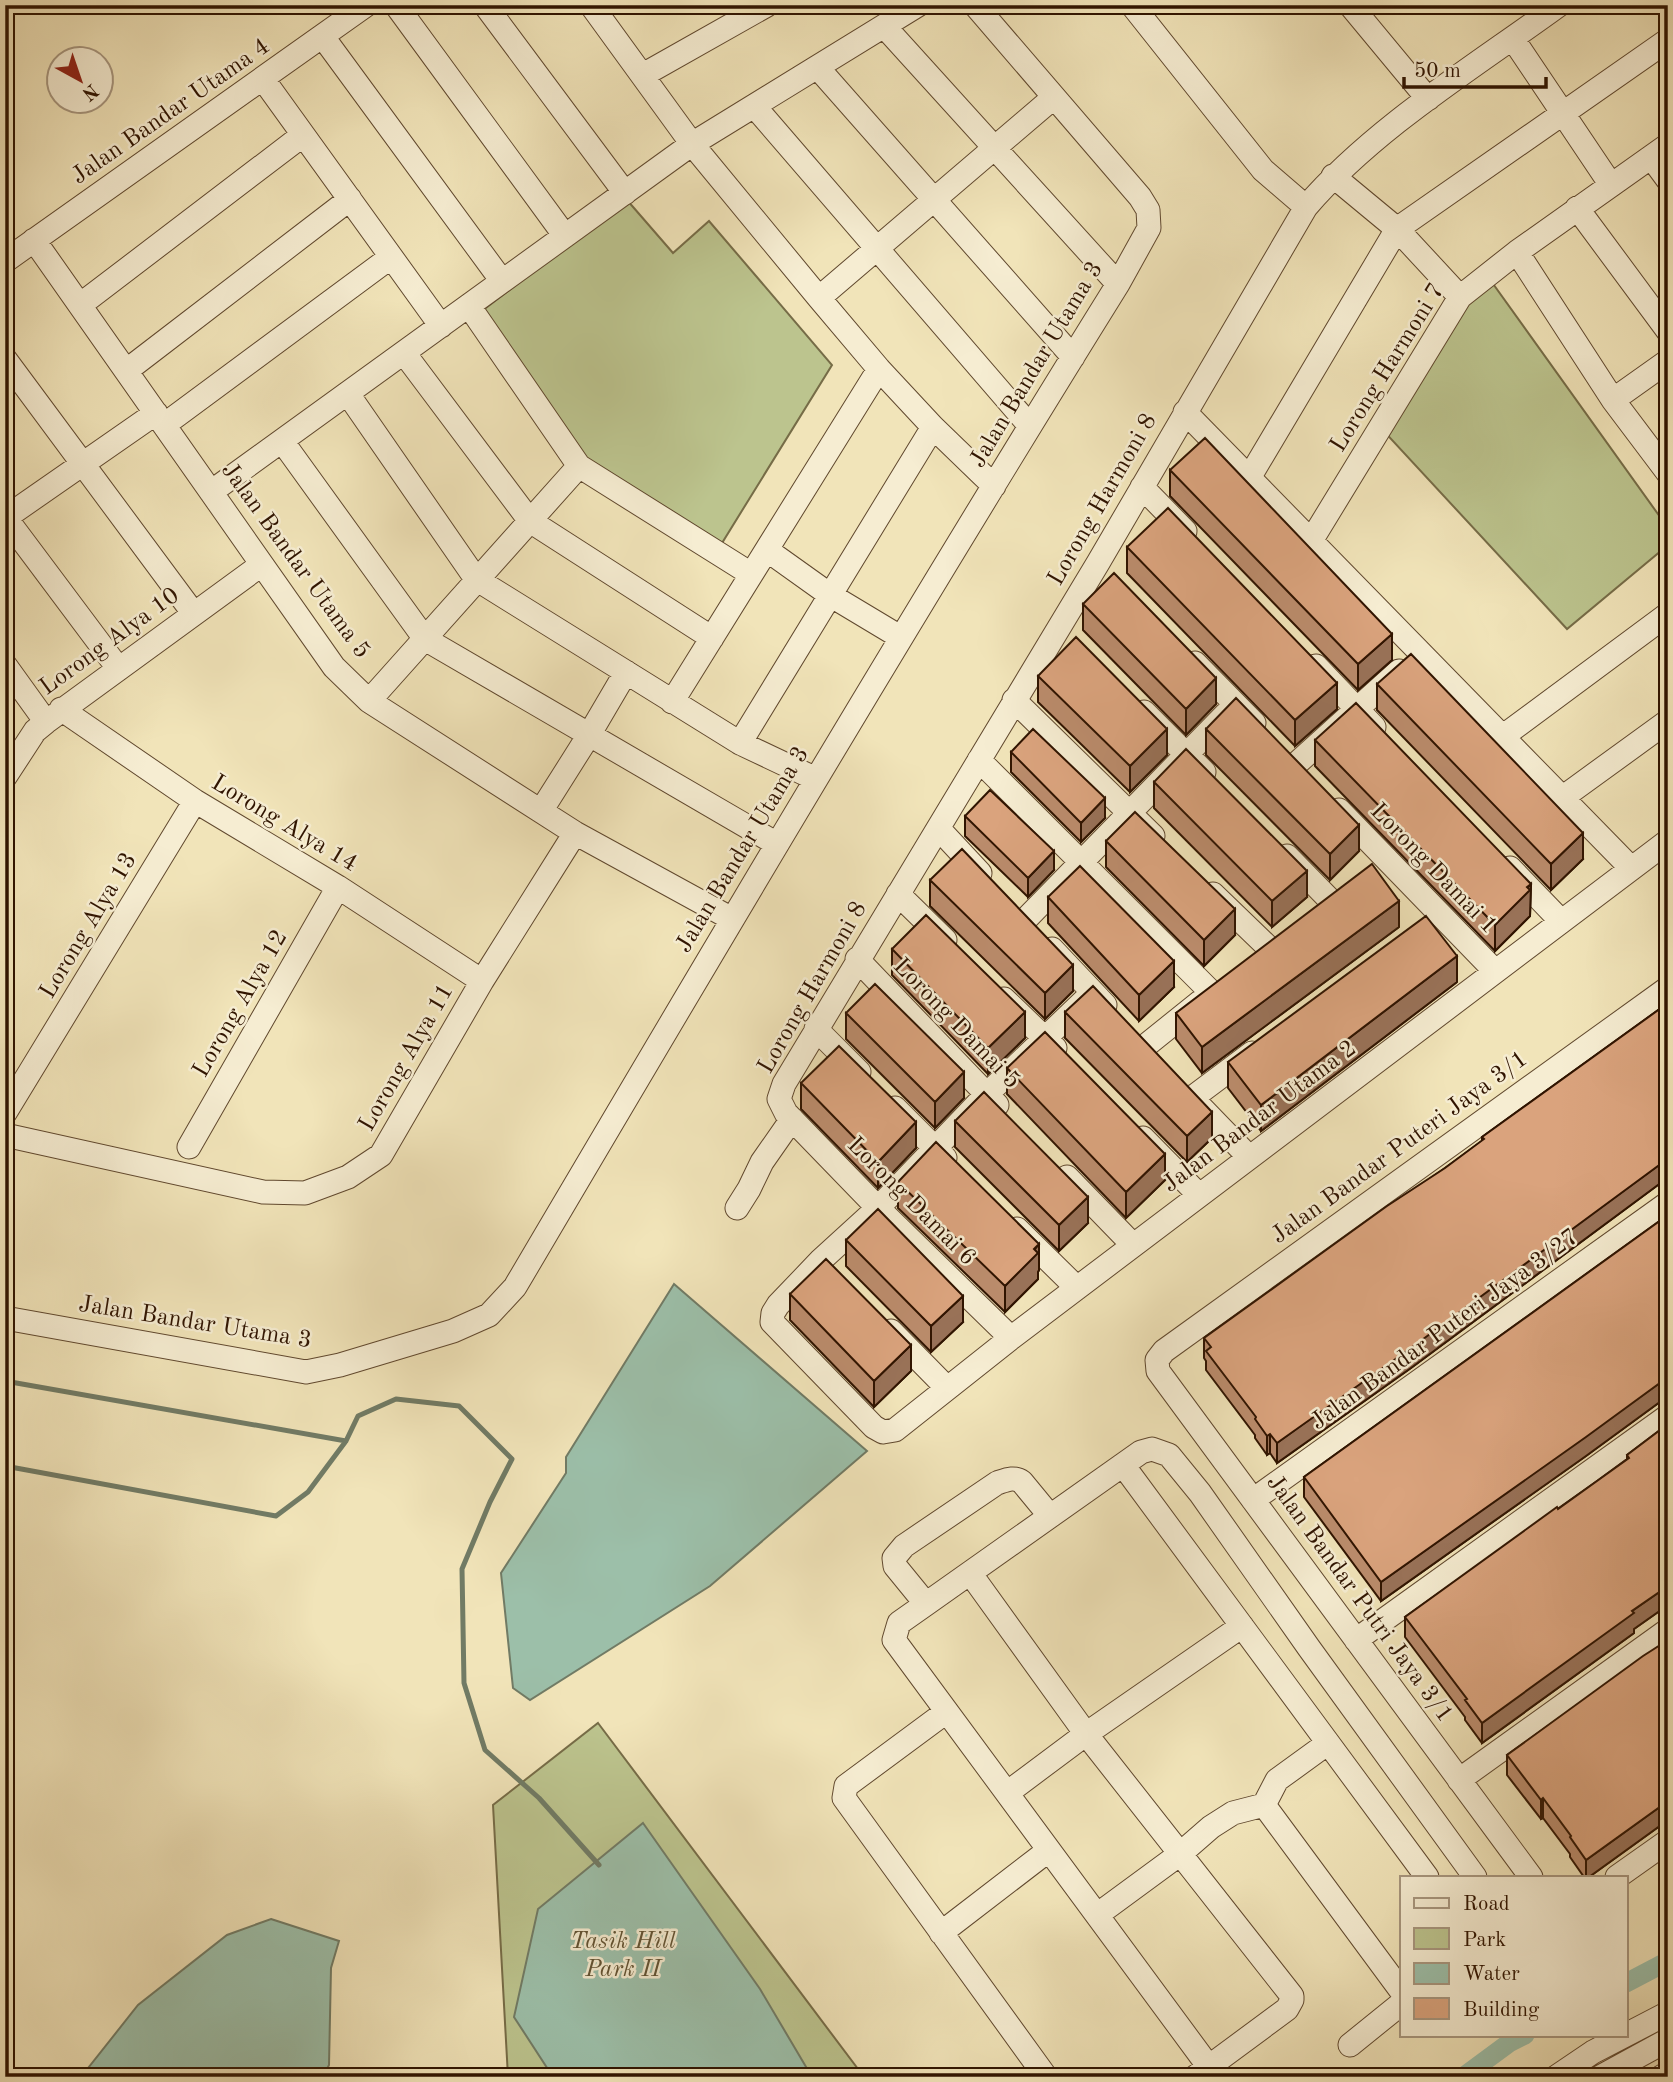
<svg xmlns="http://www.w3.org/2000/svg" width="1673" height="2082" font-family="'Old Standard TT',serif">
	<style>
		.green { fill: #bcc48e; stroke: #766c47; stroke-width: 2 }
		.water { fill: #9cbfa9; stroke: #717b65; stroke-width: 2 }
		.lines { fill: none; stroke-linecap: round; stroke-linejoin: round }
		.stream { stroke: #717b65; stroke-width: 5 }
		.canal { stroke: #9cbfa9; stroke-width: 19 }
		.minor-casing { stroke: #60482e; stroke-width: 25 }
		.minor { stroke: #f6edd2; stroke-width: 23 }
		.wall { fill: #bb8c6c; stroke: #301400; stroke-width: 2 }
		.shaded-wall { fill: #997258; stroke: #301400; stroke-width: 2 }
		.building { fill: #daa37d; stroke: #301400; stroke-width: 2 }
		.labels { text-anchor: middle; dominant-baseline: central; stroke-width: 5; stroke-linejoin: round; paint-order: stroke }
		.street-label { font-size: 24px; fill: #301400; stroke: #f6edd2 }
		.park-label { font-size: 24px; font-style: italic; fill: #615232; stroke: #f6edd2 }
	</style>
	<rect width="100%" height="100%" fill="#f1e4b9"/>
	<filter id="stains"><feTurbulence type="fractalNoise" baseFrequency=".00286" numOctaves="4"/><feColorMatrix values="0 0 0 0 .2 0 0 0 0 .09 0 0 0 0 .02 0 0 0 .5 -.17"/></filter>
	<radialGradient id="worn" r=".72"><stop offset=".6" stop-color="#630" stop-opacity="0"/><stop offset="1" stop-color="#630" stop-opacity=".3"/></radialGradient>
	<path class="green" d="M627 200 673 253 709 221 832 365 722 543 571 448 478 314Z
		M1486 274 1668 528V545L1567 629 1379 426Z
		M598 1723 864 2077H508L493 1805Z"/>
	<path class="water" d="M674 1284 867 1451 710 1586 530 1700 513 1688 501 1573 566 1473V1457Z
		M643 1823 760 1989 812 2077H553L514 2017 538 1909Z
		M271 1919 339 1941 331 1968 329 2065 323 2077H81L138 2005 227 1935Z"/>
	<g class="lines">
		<path class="stream" d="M5 1381 346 1441
			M5 1466 276 1516 308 1492 346 1441 358 1416 396 1399 459 1406 512 1459 490 1502 462 1569 464 1683 485 1750 539 1798 599 1865"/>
		<path class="canal" d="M1626 1983 1668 1961
			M1463 2077 1509 2043 1525 2035"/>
		<defs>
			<path id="minor" d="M396 5 565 236
				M485 5 625 193
				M591 5 692 144 819 298 879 369 933 427 994 486
				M1132 5 1263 170 1306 207
				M1350 5 1428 99
				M884 26 1118 284
				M323 37 502 281
				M1513 39 1611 185
				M818 68 1073 357
				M643 75 767 5
				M263 79 441 326
				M755 107 1030 426
				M1651 157 1668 180
				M1333 176 1397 229 1460 297
				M1577 208 1668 331
				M34 240 334 667 369 701 575 833 732 919
				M1517 252 1613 400 1668 473
				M5 261 366 5
				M819 298 1053 98
				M80 305 303 135
				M469 306 579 466 751 574
				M404 353 530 521 712 638
				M5 359 194 614
				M126 371 350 199
				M348 394 476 579 740 743 816 779
				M1613 400 1668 361
				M1185 412 1631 868
				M164 425 391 257
				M282 441 425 639 777 844
				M1249 478 1397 229 1668 40
				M1142 487 1185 531
				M211 492 692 144 918 5
				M5 517 118 668
				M5 518 156 413
				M1311 541 1460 297 1517 252 1668 145
				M767 550 830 595 900 637
				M1195 663 1254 723
				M5 665 46 722
				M1316 666 1374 727
				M1014 700 1153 836
				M369 701 579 466
				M672 702 879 369
				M61 709 195 801 338 887 482 981
				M1144 712 1204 772
				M1502 737 1668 614
				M740 743 933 427
				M979 760 1212 993
				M1295 765 1399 671
				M5 777 35 731 46 722 261 565
				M1562 798 1668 721
				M1339 810 1495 971
				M541 811 589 735 626 672
				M939 829 980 873
				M1287 856 1329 899
				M1510 868 1561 921
				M898 894 945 940
				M1213 894 1268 947
				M1025 920 1226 714
				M1052 949 1105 1005
				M857 959 997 1105
				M1004 999 1055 1048
				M1086 999 987 1094 878 1208 821 1260 778 1305 773 1313 772 1322 874 1427 883 1432 895 1430 1011 1338 1668 841
				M816 1029 859 1072
				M1144 1047 1200 1002
				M1191 1097 1249 1157
				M1192 1098 1252 1053
				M895 1108 945 1158
				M5 1113 195 801
				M5 1135 263 1192 305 1193 348 1177 381 1155 482 981 575 833
				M1143 1138 1199 1195
				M189 1147 338 887
				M1067 1177 1133 1245
				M737 1208 749 1189 762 1162 792 1119
				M1017 1229 1077 1288
				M5 1318 306 1372 340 1365 453 1331 489 1315 515 1287C713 951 912 615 1118 284L1149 228 1148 210 1140 197 975 5
				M891 1331 947 1388
				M1011 1338 878 1208 786 1113 779 1099 784 1084 1098 563 1306 207C1374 128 1474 67 1559 5
				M1123 1465 1427 1877
				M1253 1500 1668 1203
				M970 1573 1086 1734 1292 1996V2000L1287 2009 1195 2077
				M926 1604 895 1566 894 1558 904 1546 997 1483C1006 1480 1014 1476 1022 1482L1050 1516
				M1356 1640 1668 1416
				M946 1712 846 1786 844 1798 1046 2077
				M1459 1780 1668 1630
				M1007 1793 1086 1734 1242 1626
				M1264 1805 1402 1992
				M1531 1877 1158 1371 1157 1360 1164 1351 1668 988
				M1617 1877 1668 1841
				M1097 1915 1180 1854 1211 1827 1233 1813 1264 1805 1277 1780 1328 1743
				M941 1933 1049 1850
				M1350 2045 1402 2003
				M1209 2067 894 1640 899 1623 926 1604 1141 1452 1152 1449 1169 1455 1200 1493 1309 1648 1475 1877
				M1556 2077 1593 2052 1668 2013
				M1600 2077 1668 2040
				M1661 2077 1668 2073"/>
		</defs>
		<use href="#minor" class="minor-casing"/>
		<use href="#minor" class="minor"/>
	</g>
	<path class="wall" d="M1170 470 1392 660 1358 690 1170 496Z
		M1127 547 1337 709 1295 746 1127 573Z
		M1083 604 1216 704 1186 735 1083 630Z
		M1038 676 1167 755 1130 792 1038 702Z
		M1377 684 1583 859 1551 890 1377 710Z
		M1206 729 1359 851 1330 880 1206 755Z
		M1315 740 1531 884 1530 916 1495 951 1315 766Z
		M1011 752 1105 818 1081 842 1011 772Z
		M1154 782 1307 897 1272 927 1154 808Z
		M965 816 1054 870 1028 897 965 836Z
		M1106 841 1235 935 1204 966 1106 867Z
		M930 880 1073 991 1045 1019 930 906Z
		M1048 897 1174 987 1139 1021 1048 923Z
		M1399 927 1202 1073 1176 1039V1013Z
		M892 949 1025 1038 988 1074 892 975Z
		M1457 982 1261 1131 1228 1088V1062Z
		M1668 1003V1182L1666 1179 1411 1368 1277 1463 1270 1453 1267 1455 1255 1438V1435L1206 1370V1361L1204 1358V1338L1445 1168 1482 1141V1137Z
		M1065 1012 1212 1138 1187 1162 1065 1038Z
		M846 1013 964 1098 935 1128 846 1039Z
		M1007 1068 1165 1180 1126 1218 1007 1094Z
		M801 1083 916 1148 878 1188 801 1109Z
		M955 1121 1088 1223 1059 1251 955 1147Z
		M898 1182 1039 1270 1038 1272V1279L1005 1312 898 1208Z
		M1668 1215V1396L1586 1456 1381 1601 1304 1497V1477Z
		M846 1240 963 1322 931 1352 846 1266Z
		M790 1294 911 1371 874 1407 790 1320Z
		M1668 1424V1605L1634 1629V1633L1482 1743 1465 1720V1717L1405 1637V1617L1597 1481 1627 1459V1455Z
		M1668 1640V1820L1589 1877H1584L1570 1857V1854L1543 1818 1541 1819 1507 1775V1755Z"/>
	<path class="shaded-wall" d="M1392 634V660L1358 690V664Z
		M1216 678V704L1186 735V709Z
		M1337 683V709L1295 746V720Z
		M1167 729V755L1130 792V766Z
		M1105 798V818L1081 842V823Z
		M1359 825V851L1330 880V854Z
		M1583 833V859L1551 890V864Z
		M1054 851V870L1028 897V878Z
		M1307 871V897L1272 927V901Z
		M1531 884 1530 916 1495 951V925Z
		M1399 901V927L1202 1073V1047Z
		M1235 909V935L1204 966V940Z
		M1457 956V982L1261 1131V1105Z
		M1174 961V987L1139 1021V995Z
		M1073 965V991L1045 1019V993Z
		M1025 1012V1038L988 1074V1048Z
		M964 1072V1098L935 1128V1102Z
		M1212 1112V1138L1187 1162V1136Z
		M916 1122V1148L878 1188V1162Z
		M1165 1154V1180L1126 1218V1192Z
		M1666 1160V1179L1411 1368 1277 1463V1443Z
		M1088 1197V1223L1059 1251V1225Z
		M1039 1244V1270L1038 1272V1279L1005 1312V1286Z
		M963 1296V1322L931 1352V1326Z
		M911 1345V1371L874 1407V1381Z
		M1668 1377V1396L1586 1456 1381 1601V1582Z
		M1270 1434V1453L1267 1455V1436Z
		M1668 1586V1605L1634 1629V1633L1482 1743V1723L1632 1611Z
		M1543 1798V1818L1541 1819V1800Z
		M1668 1801V1820L1589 1877H1586V1860Z"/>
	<path class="building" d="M1205 438 1392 634 1358 664 1170 470Z
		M1168 508 1337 683 1295 720 1127 547Z
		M1114 573 1216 678 1186 709 1083 604Z
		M1076 637 1167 729 1130 766 1038 676Z
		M1411 654 1583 833 1551 864 1377 684Z
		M1236 698 1359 825 1330 854 1206 729Z
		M1356 703 1531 884 1527 887 1530 890 1495 925 1315 740Z
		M1033 729 1105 798 1081 823 1011 752Z
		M1186 749 1307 871 1272 901 1154 782Z
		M990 790 1054 851 1028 878 965 816Z
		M1135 812 1235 909 1204 940 1106 841Z
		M962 849 1073 965 1045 993 930 880Z
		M1372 864 1399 901 1202 1047 1176 1013Z
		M1080 866 1174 961 1139 995 1048 897Z
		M926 915 1025 1012 988 1048 892 949Z
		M1426 916 1457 956 1261 1105 1228 1062Z
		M875 984 964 1072 935 1102 846 1013Z
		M1093 986 1212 1112 1187 1136 1065 1012Z
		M1668 1003V1162L1666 1160 1411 1348 1277 1443 1270 1434 1267 1436 1255 1419 1256 1417 1206 1351 1211 1347 1204 1338 1387 1206 1445 1168 1484 1139 1482 1137Z
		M1045 1032 1165 1154 1126 1192 1007 1068Z
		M839 1046 916 1122 878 1162 801 1083Z
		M984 1092 1088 1197 1059 1225 955 1121Z
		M936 1142 1039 1244 1034 1249 1038 1253 1005 1286 898 1182Z
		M878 1209 963 1296 931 1326 846 1240Z
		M1668 1215V1377L1586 1437 1381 1582 1304 1477Z
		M826 1259 911 1345 874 1381 790 1294Z
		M1668 1424V1586L1632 1611 1634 1613 1482 1723 1465 1700 1467 1699 1405 1617 1557 1507 1558 1509 1597 1481 1629 1458 1627 1455Z
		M1668 1640V1801L1586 1860 1570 1837 1571 1836 1543 1798 1541 1800 1507 1755 1643 1656Z"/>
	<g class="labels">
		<g class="street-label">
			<text transform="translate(171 112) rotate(-35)">Jalan Bandar Utama 4</text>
			<text transform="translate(1037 365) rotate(-59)">Jalan Bandar Utama 3</text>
			<text transform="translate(1388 368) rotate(-58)">Lorong Harmoni 7</text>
			<text transform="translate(1103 500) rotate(-60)">Lorong Harmoni 8</text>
			<text transform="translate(295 561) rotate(54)">Jalan Bandar Utama 5</text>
			<text transform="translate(110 642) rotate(-36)">Lorong Alya 10</text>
			<text transform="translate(284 824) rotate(31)">Lorong Alya 14</text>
			<text transform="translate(743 850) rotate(-59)">Jalan Bandar Utama 3</text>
			<text transform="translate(1433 869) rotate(46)">Lorong Damai 1</text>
			<text transform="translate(89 926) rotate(-59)">Lorong Alya 13</text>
			<text transform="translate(813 988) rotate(-60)">Lorong Harmoni 8</text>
			<text transform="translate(241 1004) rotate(-60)">Lorong Alya 12</text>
			<text transform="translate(956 1024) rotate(46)">Lorong Damai 5</text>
			<text transform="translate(407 1058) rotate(-60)">Lorong Alya 11</text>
			<text transform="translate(1260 1117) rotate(-37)">Jalan Bandar Utama 2</text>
			<text transform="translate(1400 1148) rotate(-36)">Jalan Bandar Puteri Jaya 3/1</text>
			<text transform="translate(911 1202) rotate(45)">Lorong Damai 6</text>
			<text transform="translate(195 1323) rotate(9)">Jalan Bandar Utama 3</text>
			<text transform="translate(1445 1330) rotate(-36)">Jalan Bandar Puteri Jaya 3/27</text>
			<text transform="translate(1359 1599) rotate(54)">Jalan Bandar Putri Jaya 3/1</text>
		</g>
		<g class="park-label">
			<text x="623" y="1942">Tasik Hill<tspan x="623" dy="28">Park II</tspan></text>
		</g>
	</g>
	<rect width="1673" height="2082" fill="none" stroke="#f1e4b9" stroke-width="28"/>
	<rect x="7" y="7" width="1659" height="2068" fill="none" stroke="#301400" stroke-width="3.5"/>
	<rect x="14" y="14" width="1645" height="2054" fill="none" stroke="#301400" stroke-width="2"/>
	<rect x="1400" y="1876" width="228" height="161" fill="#f6edd2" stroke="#a7967e" stroke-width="2"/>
	<rect x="1414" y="1898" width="35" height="10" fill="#f6edd2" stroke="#a7967e" stroke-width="2"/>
	<text x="1463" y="1910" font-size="21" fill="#301400">Road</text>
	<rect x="1414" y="1928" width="35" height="21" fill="#bcc48e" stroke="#a7967e" stroke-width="2"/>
	<text x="1463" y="1946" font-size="21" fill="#301400">Park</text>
	<rect x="1414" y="1963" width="35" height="21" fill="#9cbfa9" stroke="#a7967e" stroke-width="2"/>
	<text x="1463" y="1980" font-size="21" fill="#301400">Water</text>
	<rect x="1414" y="1998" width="35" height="21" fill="#daa37d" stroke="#a7967e" stroke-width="2"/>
	<text x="1463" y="2016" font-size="21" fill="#301400">Building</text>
	<g transform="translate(80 80) rotate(140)"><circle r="33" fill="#f6edd2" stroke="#a7967e" stroke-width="2"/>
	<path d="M0-5L12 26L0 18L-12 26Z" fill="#8f2418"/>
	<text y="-10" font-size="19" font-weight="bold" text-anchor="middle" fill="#301400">N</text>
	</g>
	<path d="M1404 77v10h142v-10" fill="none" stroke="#301400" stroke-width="3.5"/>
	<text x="1414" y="77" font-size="21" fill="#301400" stroke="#f6edd2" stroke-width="5" paint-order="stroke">50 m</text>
	<rect width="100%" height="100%" filter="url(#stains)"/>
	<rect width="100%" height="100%" fill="url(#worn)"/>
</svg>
